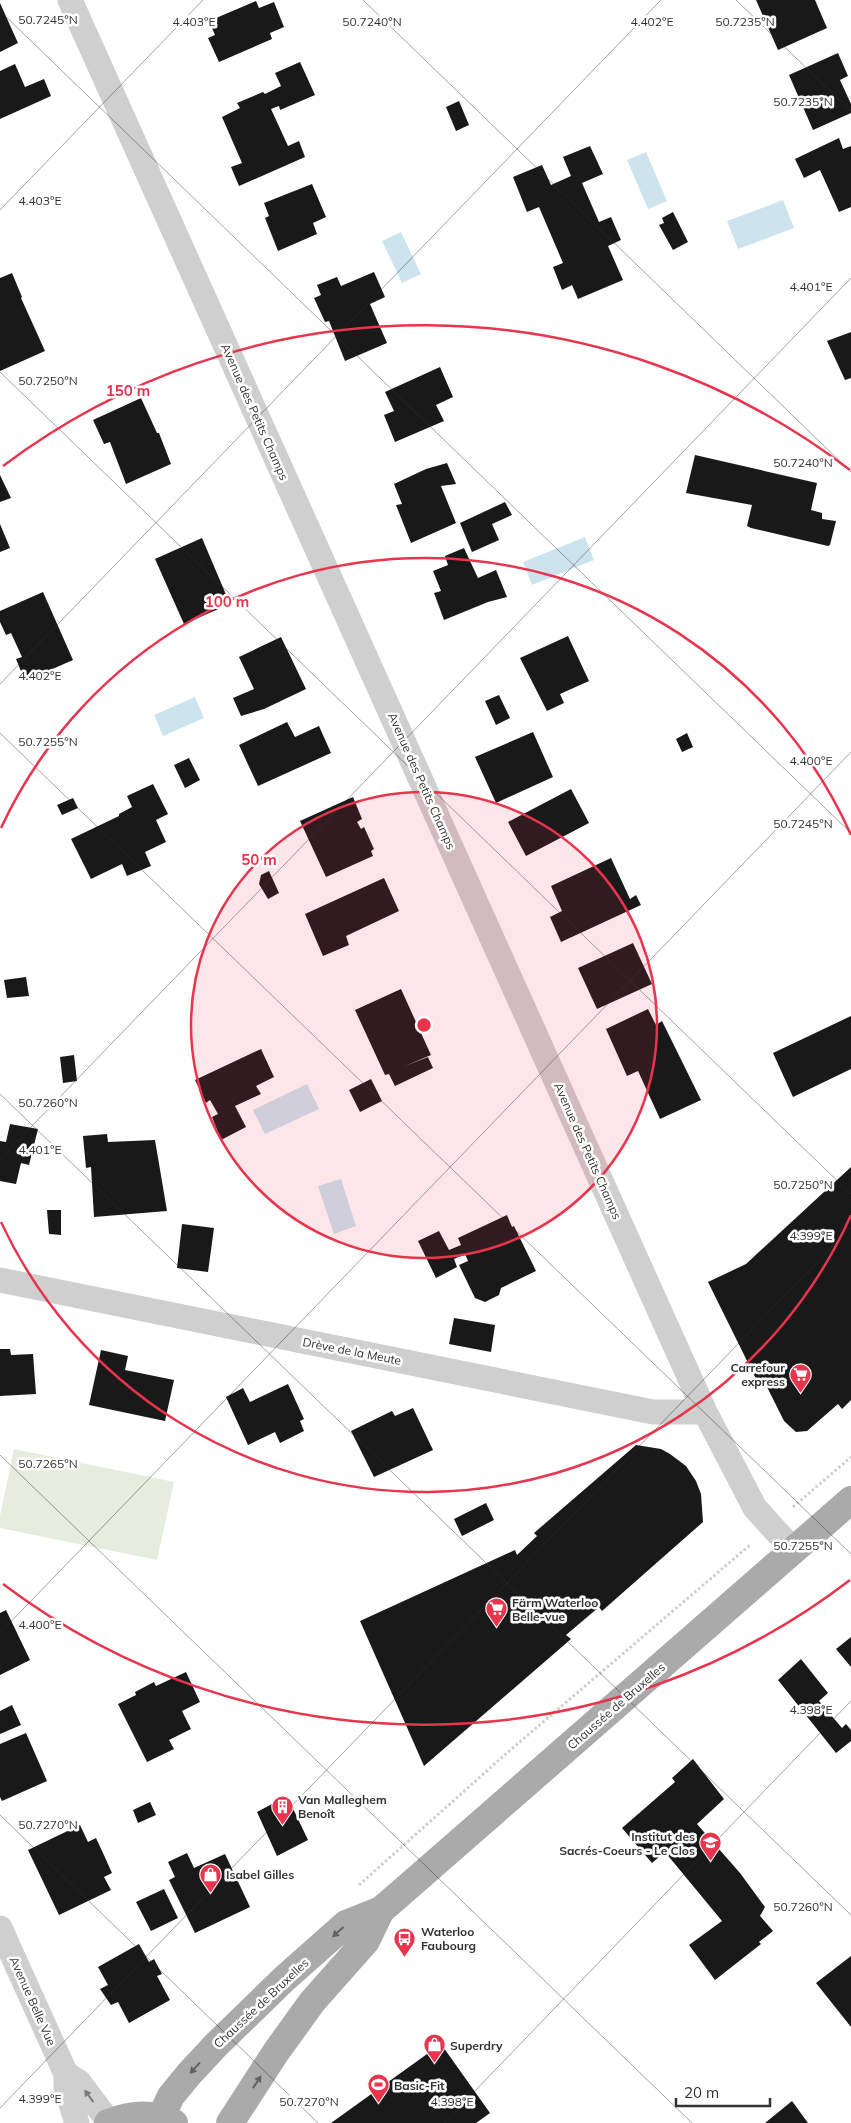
<svg xmlns="http://www.w3.org/2000/svg" width="851" height="2123" font-family="Mulish,sans-serif">
	<style>
		.green { fill: #e6ecde }
		.water { fill: #cde4ee }
		.building { fill: #191919 }
		.lines { fill: none; stroke-linecap: round; stroke-linejoin: round }
		.path { stroke: #cfcfcf; stroke-width: 3; stroke-dasharray: 2.5 2.5; stroke-linecap: butt }
		.street { stroke: #cfcfcf; stroke-width: 25 }
		.primary { stroke: #aaa; stroke-width: 28 }
		.oneway { fill: #626262 }
		.oneway2 { fill: #797979 }
		.ticks { fill: none; stroke: #323232; stroke-width: 1; stroke-opacity: 0.45 }
		.ring { fill: none; stroke: #e9344e; stroke-width: 2.5 }
		.labels { text-anchor: middle; dominant-baseline: central; stroke-width: 5; stroke-linejoin: round; paint-order: stroke }
		.street-label { font-size: 12px; fill: #323232; stroke: #fff }
		.poi-label { font-size: 12px; font-weight: bold; fill: #323232; stroke: #fff; text-anchor: start }
		.ticks-label { font-size: 12px; text-anchor: middle; fill: #323232; stroke: #fff; stroke-width: 5; stroke-linejoin: round; paint-order: stroke }
		.centre { fill: #e9344e; stroke: #fff; stroke-width: 2.5 }
		.ring-label { font-size: 15px; text-anchor: middle; font-weight: bold; fill: #e9344e; stroke: #fff; stroke-width: 5; stroke-linejoin: round; paint-order: stroke }
	</style>
	<rect width="100%" height="100%" fill="#fff"/>
	<path class="green" d="M14 1449 174 1482 157 1560 0 1528V1516Z"/>
	<path class="water" d="M646 152 667 201 648 209 627 160Z
		M783 200 794 228 738 249 727 221Z
		M401 232 421 274 402 283 382 241Z
		M585 537 594 560 532 585 523 562Z
		M195 697 204 718 163 736 154 715Z
		M307 1084 319 1109 265 1134 253 1110Z
		M341 1179 356 1226 334 1234 318 1186Z"/>
	<path class="building" d="M756 0H815L827 28 778 50Z
		M256 1 259 8 274 2 284 27 270 33 272 39 219 62 208 38 215 35 209 21Z
		M0 3 18 43 0 52Z
		M838 53 848 76 840 80 851 104V113L813 130 789 75Z
		M300 62 315 95 280 110 279 106 271 109 288 146 299 141 305 157 239 186 231 167 242 163 222 117 240 108 237 103 263 92 265 94 281 86 275 73Z
		M15 64 25 87 44 79 51 96 0 119V71Z
		M459 101 469 125 456 131 446 107Z
		M839 138 843 149 851 146V207L839 212 820 170 804 178 795 159Z
		M590 146 603 174 582 183 599 222 611 217 621 240 608 246 623 280 578 299 572 285 562 290 553 267 563 263 539 207 527 212 513 177 542 165 551 185 571 176 563 157Z
		M312 184 326 217 313 223 317 234 278 251 265 218 269 216 264 203Z
		M673 212 688 242 673 250 659 225 664 223 662 218Z
		M374 272 385 297 370 304 387 343 345 361 329 321 325 322 314 298 321 295 317 285 337 277 341 286Z
		M12 273 22 297 21 298 45 351 0 371V278Z
		M851 332V378L845 380 827 341Z
		M440 367 453 397 436 405 444 421 395 442 384 415 394 411 385 392Z
		M141 398 157 433H159L171 464 126 484 110 442 104 444 93 420Z
		M695 455 817 483 811 510 822 513V519L836 521 830 545 828 546 751 528 747 526 752 505 686 493Z
		M447 463 456 484 441 486 456 523 411 543 396 505 402 504 394 484 426 469Z
		M0 475 11 498 0 502Z
		M505 502 512 515 492 524 499 540 472 552 460 523Z
		M0 524 10 548 0 552Z
		M202 538 230 604 184 624 155 559Z
		M464 548 478 578 496 570 507 597 488 602 444 620 434 593 441 591 433 571 448 565 445 556Z
		M43 592 73 660 25 681 16 659 22 657 11 633 6 635 0 622V611Z
		M568 636 589 681 560 694 564 703 547 711 520 658Z
		M281 637 306 689 264 709 241 716 233 698 254 689 239 657Z
		M499 695 510 718 496 725 485 701Z
		M287 722 295 737 319 726 331 753 258 786 239 745Z
		M533 732 553 777 496 803 475 757Z
		M687 733 693 747 682 752 676 739Z
		M189 758 200 780 185 788 174 765Z
		M153 784 168 814 156 820 166 842 145 852 151 866 127 876 122 864 91 879 71 839 119 816V814L132 807 127 796Z
		M571 789 589 823 526 856 508 822Z
		M353 797 362 819 357 822 361 829 364 827 374 849 371 851 373 856 326 877 300 821Z
		M73 798 78 808 62 815 57 805Z
		M251 853 255 862 247 866 243 857Z
		M611 858 630 899 636 895 641 905 561 942 550 917 562 911 551 886Z
		M269 871 279 893 268 899 259 884 261 875Z
		M384 878 399 911 346 936 349 945 323 956 305 914Z
		M633 943 652 984 597 1009 578 968Z
		M26 977 29 996 7 998 4 980Z
		M401 989 431 1055 405 1066 428 1057 433 1068 395 1086 389 1074 385 1075 355 1010Z
		M648 1009 656 1025 662 1021 701 1100 660 1119 638 1071 627 1076 606 1029Z
		M851 1016V1069L793 1097 773 1053Z
		M261 1049 274 1077 256 1086 261 1094 235 1106 246 1127 221 1140 212 1117 218 1114 210 1100 206 1103 195 1080Z
		M74 1055 77 1081 63 1083 60 1057Z
		M371 1079 382 1101 360 1112 349 1090Z
		M10 1124 38 1129 29 1165 21 1163 16 1184 0 1181V1141L6 1142Z
		M107 1134 108 1142 155 1140 167 1211 94 1217 91 1167 86 1168 83 1136Z
		M851 1167V1400L842 1409 838 1404 807 1431 796 1432 784 1421 764 1381 761 1383 756 1379 708 1282 746 1264Z
		M47 1210H61V1235L49 1234Z
		M507 1215 512 1227 514 1226 536 1271 501 1288 499 1295 485 1302 475 1298 459 1265 468 1261 465 1254 454 1259 457 1267 436 1278 418 1241 439 1231 449 1250 461 1245 458 1238Z
		M182 1224 214 1228 208 1272 177 1268Z
		M454 1318 495 1325 491 1352 449 1344Z
		M0 1349H10L11 1355 33 1354 36 1394 0 1396Z
		M101 1350 128 1356 125 1370 174 1380 165 1421 89 1405Z
		M288 1384 304 1419 300 1421 304 1431 280 1443 275 1432 248 1445 226 1397 243 1388 250 1402Z
		M413 1408 433 1450 374 1477 351 1431 392 1411 395 1416Z
		M636 1445 661 1449 670 1454 686 1466 696 1481 701 1494 703 1522 602 1611 599 1607 566 1635 571 1639 424 1766 360 1621 515 1550 517 1555 537 1536 534 1533Z
		M486 1503 494 1520 462 1536 454 1519Z
		M6 1610 30 1660 0 1675V1613Z
		M851 1637V1667L836 1649Z
		M801 1659 828 1693 819 1701 842 1728 846 1724 851 1730V1741L836 1753 778 1680Z
		M186 1672 200 1702 182 1711 191 1729 169 1740 174 1749 147 1762 118 1704 136 1695 135 1692 154 1682 156 1686Z
		M12 1705 21 1725 0 1734V1711Z
		M26 1733 47 1781 2 1801 0 1797V1744Z
		M693 1759 724 1799 697 1824 740 1873 765 1907 760 1916 773 1931 759 1942 761 1944 715 1980 689 1945 722 1921 665 1852 652 1863 622 1828 675 1782 672 1778Z
		M287 1796 308 1840 277 1856 257 1812Z
		M150 1802 156 1815 138 1823 133 1810Z
		M80 1825 88 1842 96 1838 103 1853 112 1873 104 1877 111 1890 59 1915 28 1850Z
		M187 1853 194 1868 225 1854 250 1907 195 1933 169 1880 175 1877 168 1862Z
		M164 1889 178 1918 151 1931 136 1902Z
		M139 1944 149 1962 154 1959 162 1974 157 1976 170 2000 129 2023 118 2002 111 2005 100 1989 108 1985 98 1967Z
		M851 1956V2027L816 1983Z
		M441 2044 490 2113 476 2123H331Z
		M792 2101 808 2123H765Z"/>
	<g class="lines">
		<path class="path" d="M793 1507 851 1457
			M359 1885 508 1752 750 1545"/>
		<path class="street" d="M70 0 705 1412 755 1508 794 1551
			M0 1280 653 1412H705
			M0 1928 66 2074V2088L77 2123
			M66 2074 79 2082 109 2122"/>
		<path class="primary" d="M161 2117 171 2096 189 2074 216 2045 284 1979 346 1924 381 1910 394 1899 851 1500
			M108 2123C132 2114 150 2112 174 2123
			M230 2123 276 2052 312 2002 366 1941 381 1910"/>
	</g>
	<defs><path id="oneway-solid" d="M-6-.8H1V-3.2L6.5 0L1 3.2V.8H-6Z" transform="scale(1.25)"/></defs>
	<g class="oneway">
		<use href="#oneway-solid" transform="translate(338 1932) rotate(138)"/>
		<use href="#oneway-solid" transform="translate(195 2068) rotate(132)"/>
		<use href="#oneway-solid" transform="translate(257 2082) rotate(-57)"/>
	</g>
	<use class="oneway2" href="#oneway-solid" transform="translate(89 2096) rotate(-126)"/>
	<path class="ticks" d="M363 0 851 472M736 0 851 111M0 11 851 833M0 210 203 0M0 372 851 1194M0 684 661 0M0 733 851 1554M0 1094 851 1915M0 1159 851 278M0 1455 692 2123M0 1633 851 752M0 1815 318 2123M0 2108 851 1227M444 2123 851 1701"/>
	<circle cx="424" cy="1025" r="233" fill="#e9344e" fill-opacity=".12"/>
	<g class="ring">
		<circle cx="424" cy="1025" r="233"/>
		<path d="M851 1215A467 467 0 0 1 1 1222M1 828A467 467 0 0 1 851 835"/>
		<path d="M850 1580A700 700 0 0 1 3 1584M3 466A700 700 0 0 1 850 470"/>
	</g>
	<defs>
		<symbol id="supermarket-pin" viewBox="-11 -11 22 30"><path d="M0 17L-7.5 6A9.5 9.5 0 1 1 7.5 6Z" fill="#e9344e" stroke="#fff"/><path d="M-6-5.5h2.5l.6 2H6L4.5 2H-2.5L-4.4-4H-6ZM-1.5 3.2a1.3 1.3 0 1 0 .1 0ZM3 3.2a1.3 1.3 0 1 0 .1 0Z" fill="#fff"/></symbol>
		<symbol id="building-pin" viewBox="-11 -11 22 30"><path d="M0 17L-7.5 6A9.5 9.5 0 1 1 7.5 6Z" fill="#e9344e" stroke="#fff"/><path d="M-4-6H4V6H1V3H-1V6H-4ZM-2.5-4.3h1.7v1.8h-1.7ZM.8-4.3h1.7v1.8H.8ZM-2.5-1h1.7V.8h-1.7ZM.8-1h1.7V.8H.8Z" fill="#fff"/></symbol>
		<symbol id="school-pin" viewBox="-11 -11 22 30"><path d="M0 17L-7.5 6A9.5 9.5 0 1 1 7.5 6Z" fill="#e9344e" stroke="#fff"/><path d="M0-5L7-2L0 1L-7-2ZM-4 1L0 2.5L4 1V4Q0 6-4 4Z" fill="#fff"/></symbol>
		<symbol id="shop-pin" viewBox="-11 -11 22 30"><path d="M0 17L-7.5 6A9.5 9.5 0 1 1 7.5 6Z" fill="#e9344e" stroke="#fff"/><path d="M-5-2.5h2.3a2.7 3.5 0 0 1 5.4 0H5L5.5 6h-11ZM-1.5-2.5h3a1.5 2.3 0 0 0-3 0Z" fill="#fff"/></symbol>
		<symbol id="bus-pin" viewBox="-11 -11 22 30"><path d="M0 17L-7.5 6A9.5 9.5 0 1 1 7.5 6Z" fill="#e9344e" stroke="#fff"/><path d="M-5-6H5V4H4V6H2V4H-2V6H-4V4H-5ZM-3.5-4V0h7V-4ZM-3.5 1.2v1.5H-2V1.2ZM2 1.2v1.5H3.5V1.2Z" fill="#fff"/></symbol>
		<symbol id="stadium-pin" viewBox="-11 -11 22 30"><path d="M0 17L-7.5 6A9.5 9.5 0 1 1 7.5 6Z" fill="#e9344e" stroke="#fff"/><path d="M0-5a6.5 5 0 1 0 0 10a6.5 5 0 1 0 0-10ZM-3.5-1.8h7v3.6h-7Z" fill="#fff"/></symbol>
	</defs>
	<g fill-rule="evenodd">
		<use href="#supermarket-pin" x="788" y="1362" width="25" height="34"/>
		<use href="#supermarket-pin" x="484" y="1596" width="25" height="34"/>
		<use href="#building-pin" x="270" y="1794" width="25" height="34"/>
		<use href="#school-pin" x="698" y="1830" width="25" height="34"/>
		<use href="#shop-pin" x="198" y="1862" width="25" height="34"/>
		<use href="#bus-pin" x="392" y="1926" width="25" height="34"/>
		<use href="#shop-pin" x="422" y="2032" width="25" height="34"/>
		<use href="#stadium-pin" x="366" y="2072" width="25" height="34"/>
	</g>
	<g class="labels">
		<g class="street-label">
			<text transform="translate(255 412) rotate(66)">Avenue des Petits Champs</text>
			<text transform="translate(422 781) rotate(66)">Avenue des Petits Champs</text>
			<text transform="translate(588 1151) rotate(66)">Avenue des Petits Champs</text>
			<text transform="translate(352 1351) rotate(11)">Drève de la Meute</text>
			<text transform="translate(616 1706) rotate(-41)">Chaussée de Bruxelles</text>
			<text transform="translate(33 2001) rotate(66)">Avenue Belle Vue</text>
			<text transform="translate(261 2003) rotate(-43)">Chaussée de Bruxelles</text>
		</g>
		<g class="poi-label">
			<text x="785" y="1367" text-anchor="end">Carrefour<tspan x="785" dy="14">express</tspan></text>
			<text x="512" y="1602">Färm Waterloo<tspan x="512" dy="14">Belle-vue</tspan></text>
			<text x="298" y="1799">Van Malleghem<tspan x="298" dy="14">Benoît</tspan></text>
			<text x="695" y="1836" text-anchor="end">Institut des<tspan x="695" dy="14">Sacrés-Coeurs - Le Clos</tspan></text>
			<text x="226" y="1874">Isabel Gilles</text>
			<text x="421" y="1931">Waterloo<tspan x="421" dy="14">Faubourg</tspan></text>
			<text x="450" y="2045">Superdry</text>
			<text x="394" y="2085">Basic-Fit</text>
		</g>
	</g>
	<g class="ticks-label">
		<text x="48" y="24">50.7245°N</text>
		<text x="372" y="26">50.7240°N</text>
		<text x="745" y="26">50.7235°N</text>
		<text x="652" y="26">4.402°E</text>
		<text x="194" y="26">4.403°E</text>
		<text x="803" y="106">50.7235°N</text>
		<text x="40" y="205">4.403°E</text>
		<text x="811" y="291">4.401°E</text>
		<text x="48" y="385">50.7250°N</text>
		<text x="803" y="467">50.7240°N</text>
		<text x="40" y="680">4.402°E</text>
		<text x="48" y="746">50.7255°N</text>
		<text x="811" y="765">4.400°E</text>
		<text x="803" y="828">50.7245°N</text>
		<text x="48" y="1107">50.7260°N</text>
		<text x="40" y="1154">4.401°E</text>
		<text x="803" y="1189">50.7250°N</text>
		<text x="811" y="1240">4.399°E</text>
		<text x="48" y="1468">50.7265°N</text>
		<text x="803" y="1550">50.7255°N</text>
		<text x="40" y="1629">4.400°E</text>
		<text x="811" y="1714">4.398°E</text>
		<text x="48" y="1829">50.7270°N</text>
		<text x="803" y="1911">50.7260°N</text>
		<text x="40" y="2103">4.399°E</text>
		<text x="452" y="2106">4.398°E</text>
		<text x="309" y="2106">50.7270°N</text>
	</g>
	<circle cx="424" cy="1025" r="8" class="centre"/>
	<g class="ring-label">
		<text x="128" y="396">150 m</text>
		<text x="227" y="607">100 m</text>
		<text x="259" y="865">50 m</text>
	</g>
	<path d="M676 2098v8h94v-8" fill="none" stroke="#323232" stroke-width="2.5"/>
	<text x="684" y="2098" font-size="15" fill="#323232" stroke="#ffffff" stroke-width="4" paint-order="stroke">20 m</text>
</svg>
